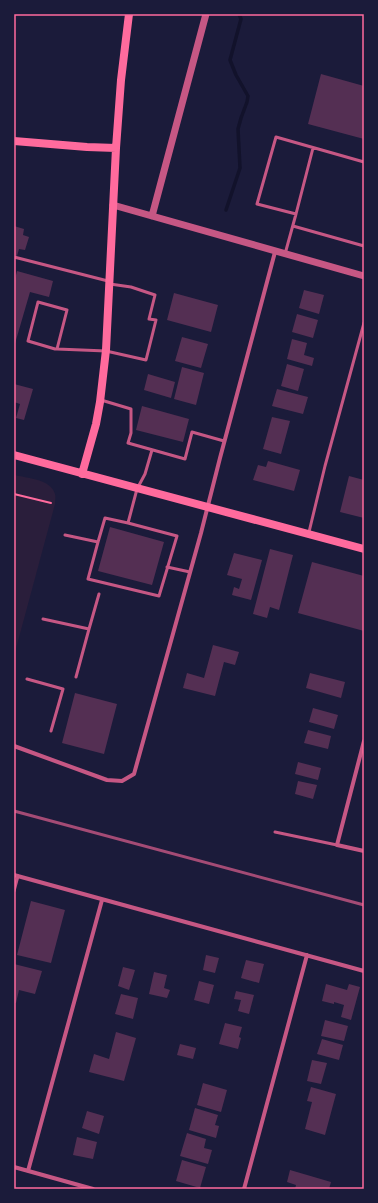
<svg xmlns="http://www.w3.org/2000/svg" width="378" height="1203" font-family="'Space Grotesk',sans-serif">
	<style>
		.green { fill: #2a1e3b }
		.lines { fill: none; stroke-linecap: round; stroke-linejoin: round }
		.stream { stroke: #12122b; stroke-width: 3.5 }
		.building { fill: #542f53 }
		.path { stroke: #ff6b9d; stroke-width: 2 }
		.service { stroke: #c65784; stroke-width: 3 }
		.minor { stroke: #c65784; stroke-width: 4 }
		.tertiary { stroke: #c65784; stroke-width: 7 }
		.secondary { stroke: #ff6b9d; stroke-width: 8 }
		.rail { stroke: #a44b75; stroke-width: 3 }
		.neatline { fill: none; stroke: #ff6b9d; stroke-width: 1.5 }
	</style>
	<rect width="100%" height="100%" fill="#1b1b3a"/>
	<path class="green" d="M14 475C27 478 51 479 55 494 56 497 55 501 55 504L14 656Z"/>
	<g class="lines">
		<path class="stream" d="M226 210 240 168 238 129 241 118 247 102 248 96 236 75 230 60 241 19 239 14"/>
	</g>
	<path class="building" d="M321 74 364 86V139L308 124Z
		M14 226 24 229 23 235 29 237 25 250 19 249 17 256 14 255Z
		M17 271 53 281 49 297 30 292 14 347V283Z
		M304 290 324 295 319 314 299 308Z
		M174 293 218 305 211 332 167 320Z
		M297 314 318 320 313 338 292 332Z
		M182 337 208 344 201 368 175 361Z
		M292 339 307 343 304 355 314 358 312 366 287 359Z
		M287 364 304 369 298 391 281 386Z
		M182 367 204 373 196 405 174 399Z
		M148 374 175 382 171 398 144 390Z
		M14 384 33 389 24 420 16 418 20 404 14 402Z
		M277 389 308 397 303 414 272 406Z
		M142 406 189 419 183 442 136 430Z
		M272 417 290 421 281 454 263 449Z
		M268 461 300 470 294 491 253 480 258 465 266 467Z
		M349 476 364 480V518L340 512Z
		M110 527 164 542 152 585 98 571Z
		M270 549 293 555 279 610 270 607 267 618 253 614Z
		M234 553 262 560 251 600 232 595 234 587 239 589 242 579 227 575Z
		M312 562 364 576V631L298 613Z
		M213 645 239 652 235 665 224 662 215 696 183 688 187 673 204 678Z
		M310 673 345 682 341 698 306 688Z
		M75 693 117 704 104 754 62 743Z
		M313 708 338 715 334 729 309 722Z
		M308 730 331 736 328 749 304 743Z
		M298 762 321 768 318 780 295 774Z
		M298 781 317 785 313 799 295 794Z
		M31 901 65 910 51 963 17 955Z
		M206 955 219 958 215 973 203 970Z
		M246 960 264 964 259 983 241 978Z
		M14 964 42 971 35 994 19 990 16 1003H14Z
		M123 967 135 970 129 990 118 986Z
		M154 972 167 975 164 988 170 990 167 998 149 994Z
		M199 981 214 985 209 1004 194 1000Z
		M326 984 347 990 349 984 360 987 351 1020 341 1017 344 1005 334 1002V1004L322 1001Z
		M236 991 254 995 249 1014 238 1011 241 1000 234 999Z
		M121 994 138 998 133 1019 115 1014Z
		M325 1020 348 1026 344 1041 321 1036Z
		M225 1023 242 1027 239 1037 241 1038 238 1049 219 1044Z
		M116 1032 136 1038 124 1081 89 1072 94 1054 109 1059Z
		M322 1039 343 1045 339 1060 317 1054Z
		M180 1044 196 1048 193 1059 177 1055Z
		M312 1060 327 1063 321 1084 307 1081Z
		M203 1083 227 1090 221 1112 197 1105Z
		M311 1087 336 1094 325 1135 305 1129 312 1102 307 1101Z
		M195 1108 218 1115 215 1125 219 1126 216 1138 189 1130Z
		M87 1111 104 1116 99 1134 82 1128Z
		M187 1133 206 1139 204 1148 212 1150 208 1164 180 1156Z
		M77 1137 97 1142 93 1159 73 1155Z
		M182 1160 206 1167 200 1188 176 1181Z
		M290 1170 331 1182 329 1189H295L296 1185 287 1182Z"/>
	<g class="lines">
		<path class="path" d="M14 494 51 503"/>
		<path class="service" d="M296 214 313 148
			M293 226 364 246
			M285 254 296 214 257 204 276 137 364 162
			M14 257 108 281
			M57 349 67 310 38 302 28 341 55 349H57L106 351 146 360 156 320 149 319 155 295 131 287 110 284
			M101 400 131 409V433L128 443 185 459 192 432 224 441
			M309 532 325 466 364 323
			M65 535 98 542 88 579 159 596 177 536 128 523 137 489 145 474 152 450
			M98 542 105 518 128 523
			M167 567 190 572
			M43 619 89 629 76 677
			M89 629 99 594
			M27 679 63 689 51 731
			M275 832 337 845
			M14 891 18 876"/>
		<path class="minor" d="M364 741 337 845 364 851
			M14 746 107 780 122 781 134 774 201 533 220 458 275 252
			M14 875 364 971
			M14 1167 93 1189
			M28 1171 102 900
			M244 1189 307 955"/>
		<path class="tertiary" d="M113 205 364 276
			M152 216 206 14"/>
		<path class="secondary" d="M14 141 87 147 116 148
			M14 455 364 549
			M82 474 96 424 100 402 106 350 116 148 121 80 129 14"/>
		<path class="rail" d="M14 811 364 905"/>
	</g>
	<rect width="378" height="1203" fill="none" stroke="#1b1b3a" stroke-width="30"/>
	<rect x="15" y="15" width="348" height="1173" class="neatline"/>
</svg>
